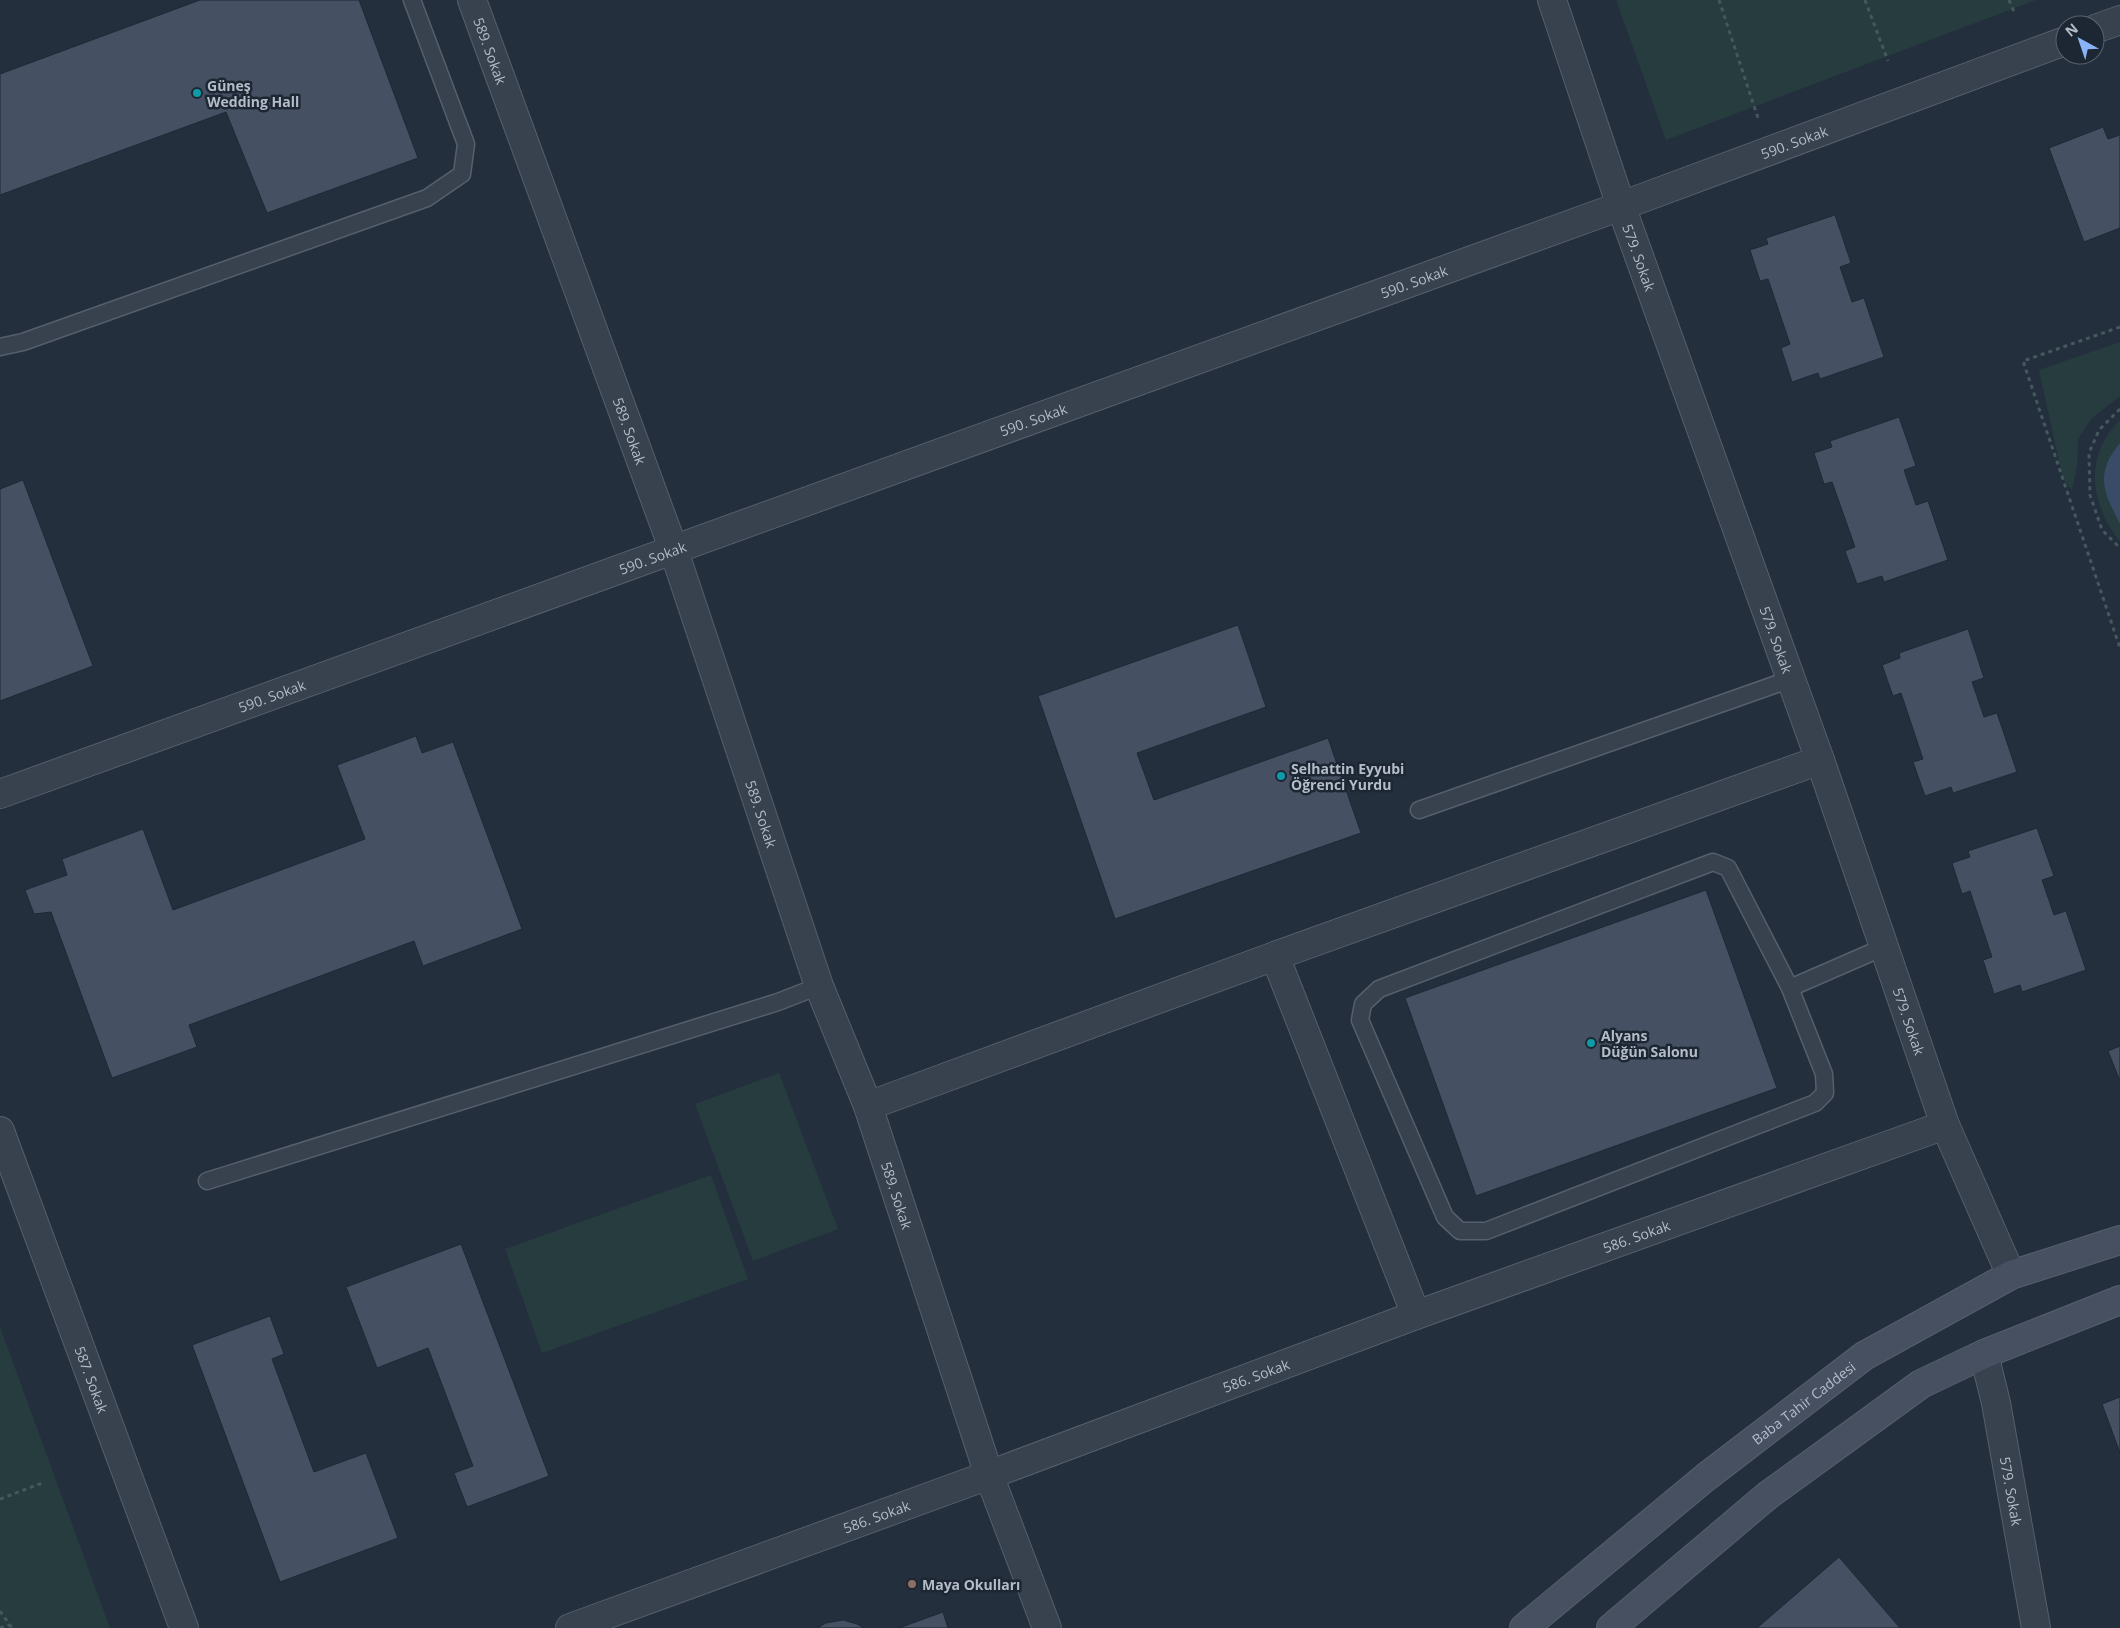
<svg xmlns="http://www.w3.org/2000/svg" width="2120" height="1628" font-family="'Open Sans',sans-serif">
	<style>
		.green { fill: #263c3f }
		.water { fill: #394c67 }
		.building { fill: #455162; stroke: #1f2835 }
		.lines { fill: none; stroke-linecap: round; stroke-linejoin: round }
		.lane-casing { stroke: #565f6c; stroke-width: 19 }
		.street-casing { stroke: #565f6c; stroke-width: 30 }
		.secondary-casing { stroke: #565f6c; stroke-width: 30 }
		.path { stroke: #44595c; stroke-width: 3; stroke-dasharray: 4 4; stroke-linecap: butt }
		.lane { stroke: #38414e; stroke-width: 16 }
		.street { stroke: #38414e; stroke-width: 28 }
		.secondary { stroke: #465061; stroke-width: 28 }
		.culture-dot { fill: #0f9aa8; stroke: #1d2633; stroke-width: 2 }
		.education-dot { fill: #8d6e63; stroke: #1d2633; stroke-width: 2 }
		.labels { text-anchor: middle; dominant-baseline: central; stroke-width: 5; stroke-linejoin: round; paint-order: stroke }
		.street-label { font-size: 14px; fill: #b4bcc9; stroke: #1d2633 }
		.poi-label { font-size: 14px; font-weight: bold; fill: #b4bcc9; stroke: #1d2633; text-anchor: start }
	</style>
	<rect width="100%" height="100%" fill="#242f3e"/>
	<path class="green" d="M1616 0H2036L1666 140Z
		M2120 342V396L2092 418 2078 439 2077 467 2072 490 2063 479 2039 370Z
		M2120 420V443L2105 467 2110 504 2120 524V542C2090 503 2083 457 2120 420Z
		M779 1073 838 1229 753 1261 695 1104Z
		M711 1175 748 1279 542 1353 505 1249Z
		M0 1327 110 1628H0Z"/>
	<path class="water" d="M2120 443V524C2104 493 2094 474 2120 443Z"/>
	<path class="building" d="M200 0H359L418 158 267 213 226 112 0 195V74Z
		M2103 127 2108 139 2120 135V228L2084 242 2049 148Z
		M1835 215 1851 263 1840 267 1852 302 1864 298 1884 357 1820 379 1818 373 1792 382 1781 348 1790 344 1768 279 1760 281 1750 250 1768 244 1766 238Z
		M1899 417 1916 466 1904 470 1916 505 1928 501 1948 560 1884 582 1882 576 1857 584 1845 551 1855 547 1832 482 1824 484 1814 453 1832 447 1830 441Z
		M23 480 93 666 0 701V489Z
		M1238 625 1266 707 1137 753 1154 800 1328 738 1361 833 1115 919 1038 696Z
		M1968 629 1984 678 1972 682 1984 717 1997 713 2017 772 1953 793 1951 787 1925 796 1913 762 1923 759 1901 693 1893 696 1882 665 1900 658 1899 653Z
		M416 736 422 753 453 742 522 929 423 966 414 941 189 1025 197 1047 112 1078 51 912 34 914 25 890 67 875 62 859 143 829 173 910 365 839 337 765Z
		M2037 828 2054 876 2042 880 2054 915 2066 911 2086 970 2022 992 2020 985 1994 994 1983 960 1992 957 1970 891 1962 894 1952 863 1970 857 1968 851Z
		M1706 890 1777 1088 1476 1196 1405 998Z
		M2120 1046V1081L2108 1051Z
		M461 1244 549 1476 467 1507 454 1473 473 1466 428 1348 377 1368 346 1287Z
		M270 1316 284 1354 272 1359 314 1472 366 1453 398 1538 280 1582 192 1345Z
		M2120 1397V1453L2102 1404Z
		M1839 1557 1900 1628H1757Z
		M943 1612 948 1628H899Z
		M843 1620 857 1624 864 1628H817L826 1623Z"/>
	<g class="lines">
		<defs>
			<path id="lane" d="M0 347 23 342 427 198 462 174 466 144 412 0
				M1419 810 1791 679
				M1713 862 1728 868 1790 988 1824 1074 1825 1093 1815 1103 1486 1231H1460L1445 1217 1360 1020 1363 1004 1379 989Z
				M1790 988 1884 947
				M207 1181 778 1002 819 986"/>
			<g id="street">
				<path id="s1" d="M472 0 673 548 819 986 868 1106 989 1475 1047 1628"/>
				<path id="s2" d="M1552 0 1621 206 1820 760 1945 1125 2011 1275"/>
				<path d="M2095 29 2120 20"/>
				<path id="s3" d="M0 794 1621 206 2065 41"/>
				<path d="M1275 956 1416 1315"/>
				<path d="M868 1106 1275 956 1820 760"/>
				<path id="s4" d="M0 1131 184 1628"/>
				<path id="s5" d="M1984 1354 1996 1403 2036 1628"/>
				<path id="s6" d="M570 1628 989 1475 1416 1315 1945 1125"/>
			</g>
			<g id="secondary">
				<path id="s7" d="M1524 1628 1706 1477 1864 1356 2011 1275 2120 1240"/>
				<path d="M1611 1628 1767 1496 1921 1384 1984 1354 2120 1300"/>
			</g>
		</defs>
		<use href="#lane" class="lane-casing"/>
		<use href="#street" class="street-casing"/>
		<use href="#secondary" class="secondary-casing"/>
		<path class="path" d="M1719 0 1759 121
			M1865 0 1888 61
			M2009 0 2015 14
			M2120 327 2023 361 2120 648
			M2120 409 2099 430 2089 453 2090 495 2102 530 2120 548
			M0 1499 45 1482
			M0 1611 12 1628
			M0 1628 9 1625"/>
		<use href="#lane" class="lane"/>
		<use href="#street" class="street"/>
		<use href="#secondary" class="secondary"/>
	</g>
	<g class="culture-dot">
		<circle cx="197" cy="93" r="5"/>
		<circle cx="1281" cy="776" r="5"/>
		<circle cx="1591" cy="1043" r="5"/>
	</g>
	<circle class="education-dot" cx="912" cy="1584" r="5"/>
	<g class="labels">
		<g class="street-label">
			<text stroke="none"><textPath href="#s1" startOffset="54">589. Sokak</textPath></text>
			<text stroke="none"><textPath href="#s3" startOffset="1909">590. Sokak</textPath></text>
			<text stroke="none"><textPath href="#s2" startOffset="272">579. Sokak</textPath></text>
			<text stroke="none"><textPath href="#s3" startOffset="1504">590. Sokak</textPath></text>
			<text stroke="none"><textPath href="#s3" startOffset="1099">590. Sokak</textPath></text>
			<text stroke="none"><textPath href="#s1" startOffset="459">589. Sokak</textPath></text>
			<text stroke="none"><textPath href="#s3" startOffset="694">590. Sokak</textPath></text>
			<text stroke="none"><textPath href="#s2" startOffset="678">579. Sokak</textPath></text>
			<text stroke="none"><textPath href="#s3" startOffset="289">590. Sokak</textPath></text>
			<text stroke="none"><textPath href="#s1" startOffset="864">589. Sokak</textPath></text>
			<text stroke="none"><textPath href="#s2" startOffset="1082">579. Sokak</textPath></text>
			<text stroke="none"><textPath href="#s1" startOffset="1269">589. Sokak</textPath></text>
			<text stroke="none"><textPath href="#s6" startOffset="1136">586. Sokak</textPath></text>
			<text stroke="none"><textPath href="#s6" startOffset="731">586. Sokak</textPath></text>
			<text stroke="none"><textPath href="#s4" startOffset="265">587. Sokak</textPath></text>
			<text stroke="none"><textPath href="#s7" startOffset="359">Baba Tahir Caddesi</textPath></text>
			<text stroke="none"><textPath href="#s5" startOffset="140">579. Sokak</textPath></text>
			<text stroke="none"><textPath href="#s6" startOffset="326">586. Sokak</textPath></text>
		</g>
		<g class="poi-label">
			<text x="207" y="85">Güneş<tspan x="207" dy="16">Wedding Hall</tspan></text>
			<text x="1291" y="768">Selhattin Eyyubi<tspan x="1291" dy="16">Öğrenci Yurdu</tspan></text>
			<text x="1601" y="1035">Alyans<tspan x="1601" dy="16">Düğün Salonu</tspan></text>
			<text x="922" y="1584">Maya Okulları</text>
		</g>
	</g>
	<g transform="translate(2080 40) rotate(320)"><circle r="24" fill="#1d2633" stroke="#59626f"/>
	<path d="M0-4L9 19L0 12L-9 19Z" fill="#8ab4f8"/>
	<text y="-8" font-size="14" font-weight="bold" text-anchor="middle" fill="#b4bcc9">N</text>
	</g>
</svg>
